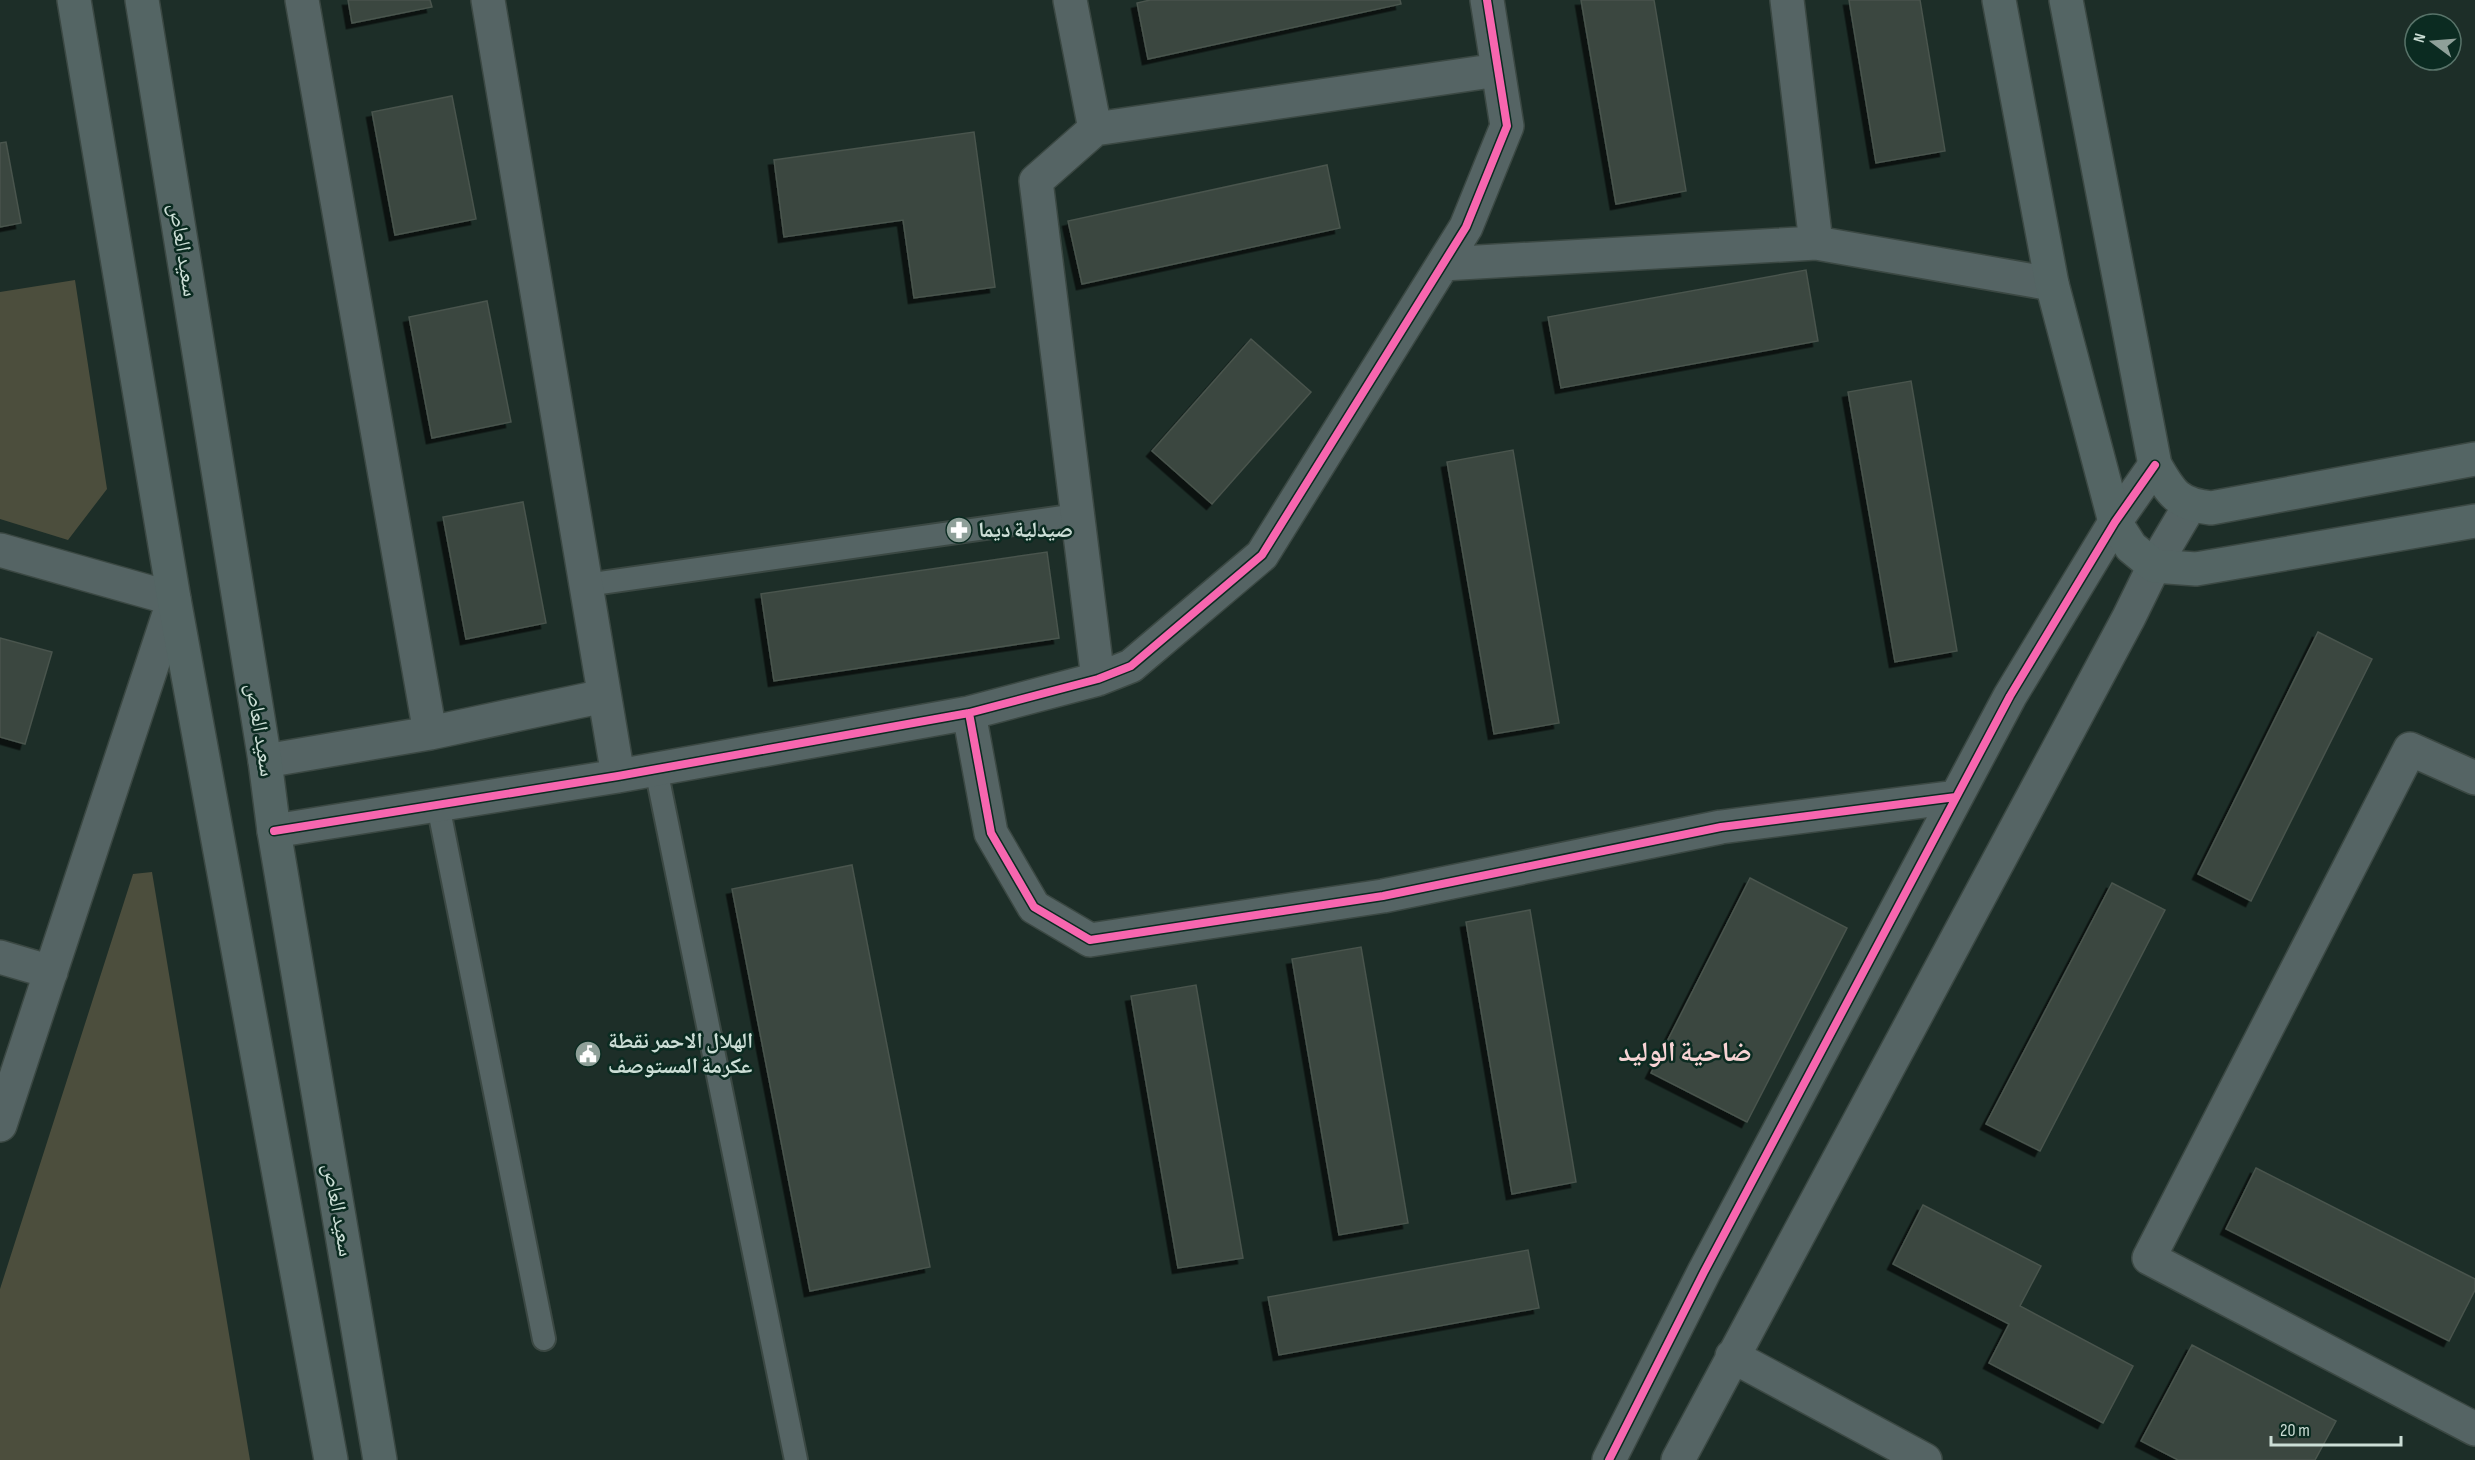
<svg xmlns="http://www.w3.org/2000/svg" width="2475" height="1460" font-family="'Sofia Sans Condensed','Noto Naskh Arabic',sans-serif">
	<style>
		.green { fill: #4c4e3d }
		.building { fill: #3b473f; stroke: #49544d; stroke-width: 1.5; filter: url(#shadow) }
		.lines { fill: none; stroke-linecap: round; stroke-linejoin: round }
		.lane-casing { stroke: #3b4843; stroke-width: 26 }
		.street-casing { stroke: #3b4843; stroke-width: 36 }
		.secondary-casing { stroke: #3b4843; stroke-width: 36 }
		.lane { stroke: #556464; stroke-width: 22 }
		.street { stroke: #556464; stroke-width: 33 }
		.secondary { stroke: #546564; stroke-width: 33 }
		.cycleway-casing { stroke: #0b2b21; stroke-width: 11 }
		.cycleway { stroke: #f766af; stroke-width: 8 }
		.labels { text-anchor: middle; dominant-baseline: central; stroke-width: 5; stroke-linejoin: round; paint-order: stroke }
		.street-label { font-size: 22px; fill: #ccded6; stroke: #0b2b21 }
		.poi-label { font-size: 22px; font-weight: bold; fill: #ccded6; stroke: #0b2b21; text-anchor: start }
		.district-label { font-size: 28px; font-weight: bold; fill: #f7d3d4; stroke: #0b2b21 }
	</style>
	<defs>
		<filter id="shadow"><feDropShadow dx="-5.5" dy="5.5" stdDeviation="0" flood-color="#0009"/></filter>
	</defs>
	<rect width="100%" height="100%" fill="#1d2e28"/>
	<path class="green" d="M75 280 107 489 68 540 0 519V292Z
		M152 872 250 1460H0V1289L133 874Z"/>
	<path class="building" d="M348 0H430L432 7 352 23Z
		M1150 0H1400L1401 4 1148 59 1137 3Z
		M1581 0H1654L1686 191 1616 204Z
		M1849 0H1920L1945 151 1876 163Z
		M452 96 476 219 395 235 372 112Z
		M974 132 995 287 914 298 903 220 784 237 774 160Z
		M6 142 21 223 0 227V143Z
		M1327 165 1340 228 1082 284 1068 221Z
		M1806 270 1818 341 1561 388 1548 317Z
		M487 301 511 422 432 438 409 317Z
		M1251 339 1311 392 1212 504 1152 451Z
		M1911 381 1957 651 1895 662 1848 392Z
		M1513 450 1559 723 1494 734 1447 462Z
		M523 502 546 623 466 639 443 517Z
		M1047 552 1059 638 774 681 761 594Z
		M2318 632 2372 659 2251 901 2198 874Z
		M0 638 52 652 25 744 0 737Z
		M852 865 930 1267 810 1291 732 889Z
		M1750 878 1847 928 1747 1122 1651 1073Z
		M2112 883 2165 910 2040 1151 1986 1124Z
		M1530 910 1576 1182 1512 1194 1466 922Z
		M1361 947 1408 1223 1339 1235 1292 959Z
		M1196 985 1243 1258 1178 1268 1131 996Z
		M2256 1168 2475 1279V1290L2449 1341 2226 1229Z
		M1923 1205 2041 1266 2020 1306 2133 1366 2103 1423 1989 1363 2009 1324 1893 1264Z
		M1528 1250 1539 1308 1279 1355 1268 1297Z
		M2192 1345 2336 1421 2315 1460H2178L2141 1441Z"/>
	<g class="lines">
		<defs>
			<path id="lane" d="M586 585 1077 515
				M656 769 796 1460
				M438 805 544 1339"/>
			<path id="street" d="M302 0 430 733
				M488 0 618 776
				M1070 0 1095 129 1036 181 1098 679
				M1787 0 1816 243
				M1095 129 1498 70
				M1443 264 1816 243 2052 284
				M0 550 174 599 0 1125
				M969 713 991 833 1034 907 1090 940 1383 896 1721 827 1956 797
				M265 761 430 733 604 696
				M2475 778 2410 749 2149 1258 2475 1429
				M274 831 618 776 969 713 1098 679 1131 666 1262 555 1466 227 1507 126 1487 0
				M0 957 51 972
				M1732 1356 1925 1460
				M1609 1460 1704 1272 2010 696 2115 522 2155 465
				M1678 1460 2129 617 2154 566 2190 505"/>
			<path id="secondary" d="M74 0 174 599 331 1460
				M142 0 265 761 274 831 380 1460
				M1999 0 2052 284 2115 522 2131 547 2154 566 2196 569 2475 521
				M2066 0 2155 465C2171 493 2177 504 2211 508L2475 459"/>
		</defs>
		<use href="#lane" class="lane-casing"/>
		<use href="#street" class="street-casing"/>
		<use href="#secondary" class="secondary-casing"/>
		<use href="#lane" class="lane"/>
		<use href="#street" class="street"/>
		<use href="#secondary" class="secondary"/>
		<defs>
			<path id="cycleway" d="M969 713 991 833 1034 907 1090 940 1383 896 1721 827 1956 797
				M274 831 618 776 969 713 1098 679 1131 666 1262 555 1466 227 1507 126 1487 0
				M1609 1460 1704 1272 2010 696 2115 522 2155 465"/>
		</defs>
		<use href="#cycleway" class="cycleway-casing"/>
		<use href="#cycleway" class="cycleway"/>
	</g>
	<defs>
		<symbol id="pharmacy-disc" viewBox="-11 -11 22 22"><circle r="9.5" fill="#8fa099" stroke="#0b2b21"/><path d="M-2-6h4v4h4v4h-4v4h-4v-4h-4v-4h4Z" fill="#fff"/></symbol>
		<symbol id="civic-disc" viewBox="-11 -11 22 22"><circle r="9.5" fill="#8fa099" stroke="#0b2b21"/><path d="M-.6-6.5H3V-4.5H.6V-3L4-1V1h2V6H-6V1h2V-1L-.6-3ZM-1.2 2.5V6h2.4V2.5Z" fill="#fff"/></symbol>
	</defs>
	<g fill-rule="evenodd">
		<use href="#pharmacy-disc" x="944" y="515" width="30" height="30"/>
		<use href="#civic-disc" x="573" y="1039" width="30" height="30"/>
	</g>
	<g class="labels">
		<g class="street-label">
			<text transform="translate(183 250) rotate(81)">سعيد العاص</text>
			<text transform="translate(260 730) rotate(81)">سعيد العاص</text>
			<text transform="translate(338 1210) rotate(80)">سعيد العاص</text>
		</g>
		<g class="poi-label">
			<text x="978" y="530">صيدلية ديما</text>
			<text x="608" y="1041">الهلال الاحمر نقطة<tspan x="608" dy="25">عكرمة المستوصف</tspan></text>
		</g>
		<g class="district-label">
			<text x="1685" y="1052">ضاحية الوليد</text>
		</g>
	</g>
	<g transform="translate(2433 42) rotate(286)"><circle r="28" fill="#0b2b21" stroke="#587369" stroke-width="1.5"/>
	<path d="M0-4.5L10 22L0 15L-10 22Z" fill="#8fa099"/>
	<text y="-9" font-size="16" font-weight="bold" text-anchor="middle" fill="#ccded6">N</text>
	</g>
	<path d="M2271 1436v9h130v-9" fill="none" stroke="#ccded6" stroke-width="3"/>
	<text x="2280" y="1436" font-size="18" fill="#ccded6" stroke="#0b2b21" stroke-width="4.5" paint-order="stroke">20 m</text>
</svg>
